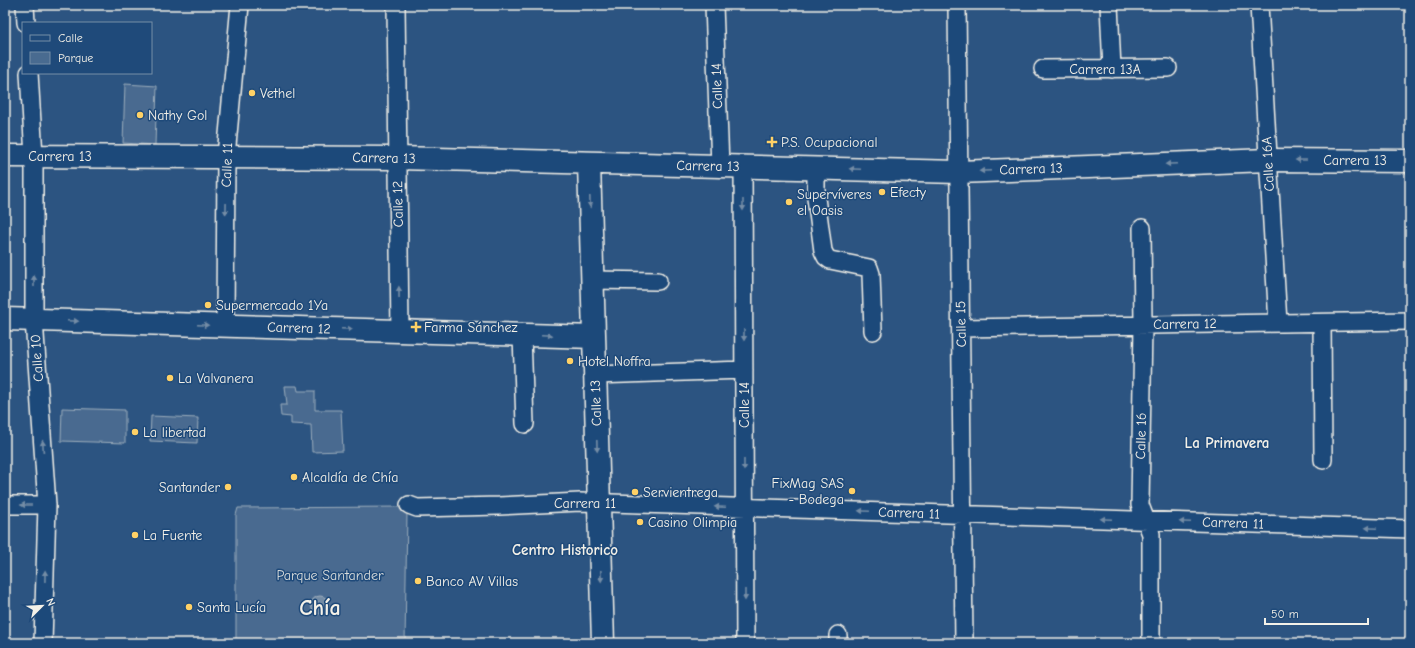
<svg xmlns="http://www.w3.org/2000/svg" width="1415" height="648" font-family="'Comic Neue',sans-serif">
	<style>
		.green { fill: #496b90; stroke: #9eaebc }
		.water { fill: #738ca6; stroke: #a7b4c0 }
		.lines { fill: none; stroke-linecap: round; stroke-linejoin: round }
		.minor-casing { stroke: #f4f1e8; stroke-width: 20 }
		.major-casing { stroke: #f4f1e8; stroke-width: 25 }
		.minor { stroke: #1f4a7a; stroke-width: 17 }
		.major { stroke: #1f4a7a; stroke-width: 22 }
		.oneway { fill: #748da6 }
		.poi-dot { fill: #ffd166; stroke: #1f4a7a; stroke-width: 1.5 }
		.labels { text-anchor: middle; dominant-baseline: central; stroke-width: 3; stroke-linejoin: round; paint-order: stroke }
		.street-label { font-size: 14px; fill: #f4f1e8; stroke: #1f4a7a }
		.poi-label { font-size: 14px; fill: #f4f1e8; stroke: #1f4a7a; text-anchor: start }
		.park-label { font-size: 14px; fill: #dadddb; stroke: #1f4a7a }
		.neighbourhood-label { font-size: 15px; font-weight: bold; fill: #f4f1e8; stroke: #1f4a7a }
		.town-label { font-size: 22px; font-weight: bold; fill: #f4f1e8; stroke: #1f4a7a }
	</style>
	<rect width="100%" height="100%" fill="#2c5481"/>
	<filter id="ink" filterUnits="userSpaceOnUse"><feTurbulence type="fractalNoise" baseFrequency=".025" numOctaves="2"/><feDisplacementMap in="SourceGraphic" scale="8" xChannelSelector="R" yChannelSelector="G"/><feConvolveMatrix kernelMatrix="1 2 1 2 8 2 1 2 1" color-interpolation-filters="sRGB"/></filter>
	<g filter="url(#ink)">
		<path class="green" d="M125 84 157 86 155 145 123 143Z
			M285 386H297L298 391H315V410H341L343 451 312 452 311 425 291 424V417L281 416 280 405H287Z
			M62 408 125 410V443L61 441Z
			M151 416 198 418 197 443 150 441Z
			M401 507 407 512 405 643H236V515L238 508Z"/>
		<path class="water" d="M311 605a9 9 0 1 1 18 0a9 9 0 1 1-18 0Z"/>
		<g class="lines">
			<defs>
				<path id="minor" d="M25 5 26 23
					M396 5 400 331
					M714 5 720 166
					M957 5 964 643
					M1109 5 1112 69
					M1259 5 1278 323
					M1043 69 1168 68
					M29 73 34 156V320L47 505 43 643
					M743 166 745 643
					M816 168V198L823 251 826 257 830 260 869 268 871 274 873 331
					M1142 228 1143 325 1140 505 1151 534V643
					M592 280 658 281
					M1322 323 1323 460
					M225 325 226 156 240 5
					M961 328 1410 321
					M522 335 525 424
					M595 375 744 370
					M5 505H47
					M409 505 417 508 499 506 580 502 1410 529
					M838 635V643"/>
				<path id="major" d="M5 156 398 158 959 172 1268 160 1410 161
					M589 163 603 643
					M5 319 594 337"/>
			</defs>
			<use href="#minor" class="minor-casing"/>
			<use href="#major" class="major-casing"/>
			<use href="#minor" class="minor"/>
			<use href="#major" class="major"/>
		</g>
		<defs><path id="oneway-solid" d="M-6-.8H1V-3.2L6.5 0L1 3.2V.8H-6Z"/></defs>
		<g class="oneway">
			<use href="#oneway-solid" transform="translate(1301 160) rotate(-180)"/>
			<use href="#oneway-solid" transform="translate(1171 164) rotate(178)"/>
			<use href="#oneway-solid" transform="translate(855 169) rotate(-178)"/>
			<use href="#oneway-solid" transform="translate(985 171) rotate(178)"/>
			<use href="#oneway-solid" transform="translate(590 202) rotate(88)"/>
			<use href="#oneway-solid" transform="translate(743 205) rotate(90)"/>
			<use href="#oneway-solid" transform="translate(226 209) rotate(91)"/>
			<use href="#oneway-solid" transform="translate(34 281) rotate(-90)"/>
			<use href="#oneway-solid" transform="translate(399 292) rotate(-91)"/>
			<use href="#oneway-solid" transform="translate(73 321) rotate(2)"/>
			<use href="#oneway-solid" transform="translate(203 325) rotate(2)"/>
			<use href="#oneway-solid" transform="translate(347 329) rotate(2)"/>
			<use href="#oneway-solid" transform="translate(547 335) rotate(2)"/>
			<use href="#oneway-solid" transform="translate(744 335) rotate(90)"/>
			<use href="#oneway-solid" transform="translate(43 446) rotate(-94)"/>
			<use href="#oneway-solid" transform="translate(597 446) rotate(88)"/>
			<use href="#oneway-solid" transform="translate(744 465) rotate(90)"/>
			<use href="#oneway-solid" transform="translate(26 505) rotate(180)"/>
			<use href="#oneway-solid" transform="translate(720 507) rotate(-178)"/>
			<use href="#oneway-solid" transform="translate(864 511) rotate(-178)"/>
			<use href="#oneway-solid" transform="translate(1106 519) rotate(-178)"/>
			<use href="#oneway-solid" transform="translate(1185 522) rotate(-178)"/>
			<use href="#oneway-solid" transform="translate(1371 528) rotate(-178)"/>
			<use href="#oneway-solid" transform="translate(45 576) rotate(-89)"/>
			<use href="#oneway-solid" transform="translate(601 576) rotate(88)"/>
			<use href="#oneway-solid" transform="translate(745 595) rotate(90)"/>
		</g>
	</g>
	<g class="poi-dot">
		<circle cx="252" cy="93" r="4"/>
		<circle cx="140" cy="115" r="4"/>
		<path d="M770 136h4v4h4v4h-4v4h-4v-4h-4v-4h4z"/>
		<circle cx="882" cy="192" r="4"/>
		<circle cx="789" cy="202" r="4"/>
		<circle cx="208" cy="305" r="4"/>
		<path d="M414 321h4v4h4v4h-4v4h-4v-4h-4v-4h4z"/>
		<circle cx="570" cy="361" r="4"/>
		<circle cx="170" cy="378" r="4"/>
		<circle cx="135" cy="432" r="4"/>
		<circle cx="294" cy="477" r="4"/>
		<circle cx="228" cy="487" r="4"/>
		<circle cx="852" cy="491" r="4"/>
		<circle cx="635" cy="492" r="4"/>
		<circle cx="640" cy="522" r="4"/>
		<circle cx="135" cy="535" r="4"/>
		<circle cx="418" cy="581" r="4"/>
		<circle cx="189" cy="607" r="4"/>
	</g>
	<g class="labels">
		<g class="street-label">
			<text x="1105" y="69">Carrera 13A</text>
			<text transform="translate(717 86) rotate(-92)">Calle 14</text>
			<text x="60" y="156">Carrera 13</text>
			<text transform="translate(384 158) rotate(1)">Carrera 13</text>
			<text x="1355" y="160">Carrera 13</text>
			<text transform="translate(1268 164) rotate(-93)">Calle 16A</text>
			<text transform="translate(227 165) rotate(-88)">Calle 11</text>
			<text transform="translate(708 166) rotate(1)">Carrera 13</text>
			<text transform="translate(1031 169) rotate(-2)">Carrera 13</text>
			<text transform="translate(398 204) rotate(-91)">Calle 12</text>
			<text transform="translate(961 324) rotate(-91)">Calle 15</text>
			<text transform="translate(1185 324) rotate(-1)">Carrera 12</text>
			<text transform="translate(299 328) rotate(2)">Carrera 12</text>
			<text transform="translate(37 358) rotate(-94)">Calle 10</text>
			<text transform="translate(596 403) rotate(-92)">Calle 13</text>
			<text transform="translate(744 405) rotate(-90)">Calle 14</text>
			<text transform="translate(1141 436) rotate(-89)">Calle 16</text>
			<text x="585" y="503">Carrera 11</text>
			<text transform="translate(909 513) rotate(2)">Carrera 11</text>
			<text transform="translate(1233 523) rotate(2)">Carrera 11</text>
		</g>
		<g class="poi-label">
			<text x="260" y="93">Vethel</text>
			<text x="148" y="115">Nathy Gol</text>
			<text x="781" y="142">P.S. Ocupacional</text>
			<text x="890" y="192">Efecty</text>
			<text x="797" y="194">Supervíveres<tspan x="797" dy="16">el Oasis</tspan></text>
			<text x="216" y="305">Supermercado 1Ya</text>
			<text x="424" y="327">Farma Sánchez</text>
			<text x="578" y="361">Hotel Noffra</text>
			<text x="178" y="378">La Valvanera</text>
			<text x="143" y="432">La libertad</text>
			<text x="302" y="477">Alcaldía de Chía</text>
			<text x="844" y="483" text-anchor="end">FixMag SAS<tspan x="844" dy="16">- Bodega</tspan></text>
			<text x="220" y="487" text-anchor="end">Santander</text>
			<text x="643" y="492">Servientrega</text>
			<text x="648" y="522">Casino Olimpia</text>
			<text x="143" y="535">La Fuente</text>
			<text x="426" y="581">Banco AV Villas</text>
			<text x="197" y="607">Santa Lucía</text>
		</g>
		<g class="park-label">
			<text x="330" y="575">Parque Santander</text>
		</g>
		<g class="neighbourhood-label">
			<text x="1227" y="443">La Primavera</text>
			<text x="565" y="550">Centro Historico</text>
		</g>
		<g class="town-label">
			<text x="320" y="608">Chía</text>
		</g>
	</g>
	<rect width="1415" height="648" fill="none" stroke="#1f4a7a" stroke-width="20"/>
	<rect x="10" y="10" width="1395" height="628" fill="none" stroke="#f4f1e8" stroke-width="1.5" filter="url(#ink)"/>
	<rect x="22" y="22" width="130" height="52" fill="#1f4a7a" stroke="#748da6"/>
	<rect x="30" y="35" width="20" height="6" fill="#1f4a7a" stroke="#748da6"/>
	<text x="58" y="42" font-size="12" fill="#f4f1e8">Calle</text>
	<rect x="30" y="52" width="20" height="12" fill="#496b90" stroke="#748da6"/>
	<text x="58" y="62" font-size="12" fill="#f4f1e8">Parque</text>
	<g transform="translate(42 606) rotate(66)" stroke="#1f4a7a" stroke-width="3" paint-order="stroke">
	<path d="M0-3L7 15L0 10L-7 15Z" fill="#f4f1e8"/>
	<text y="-6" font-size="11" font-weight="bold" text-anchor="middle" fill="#f4f1e8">N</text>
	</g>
	<path d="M1265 618v6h103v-6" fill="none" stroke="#f4f1e8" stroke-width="2"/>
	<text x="1271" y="618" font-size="12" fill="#f4f1e8" stroke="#1f4a7a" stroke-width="3" paint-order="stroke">50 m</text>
</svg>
